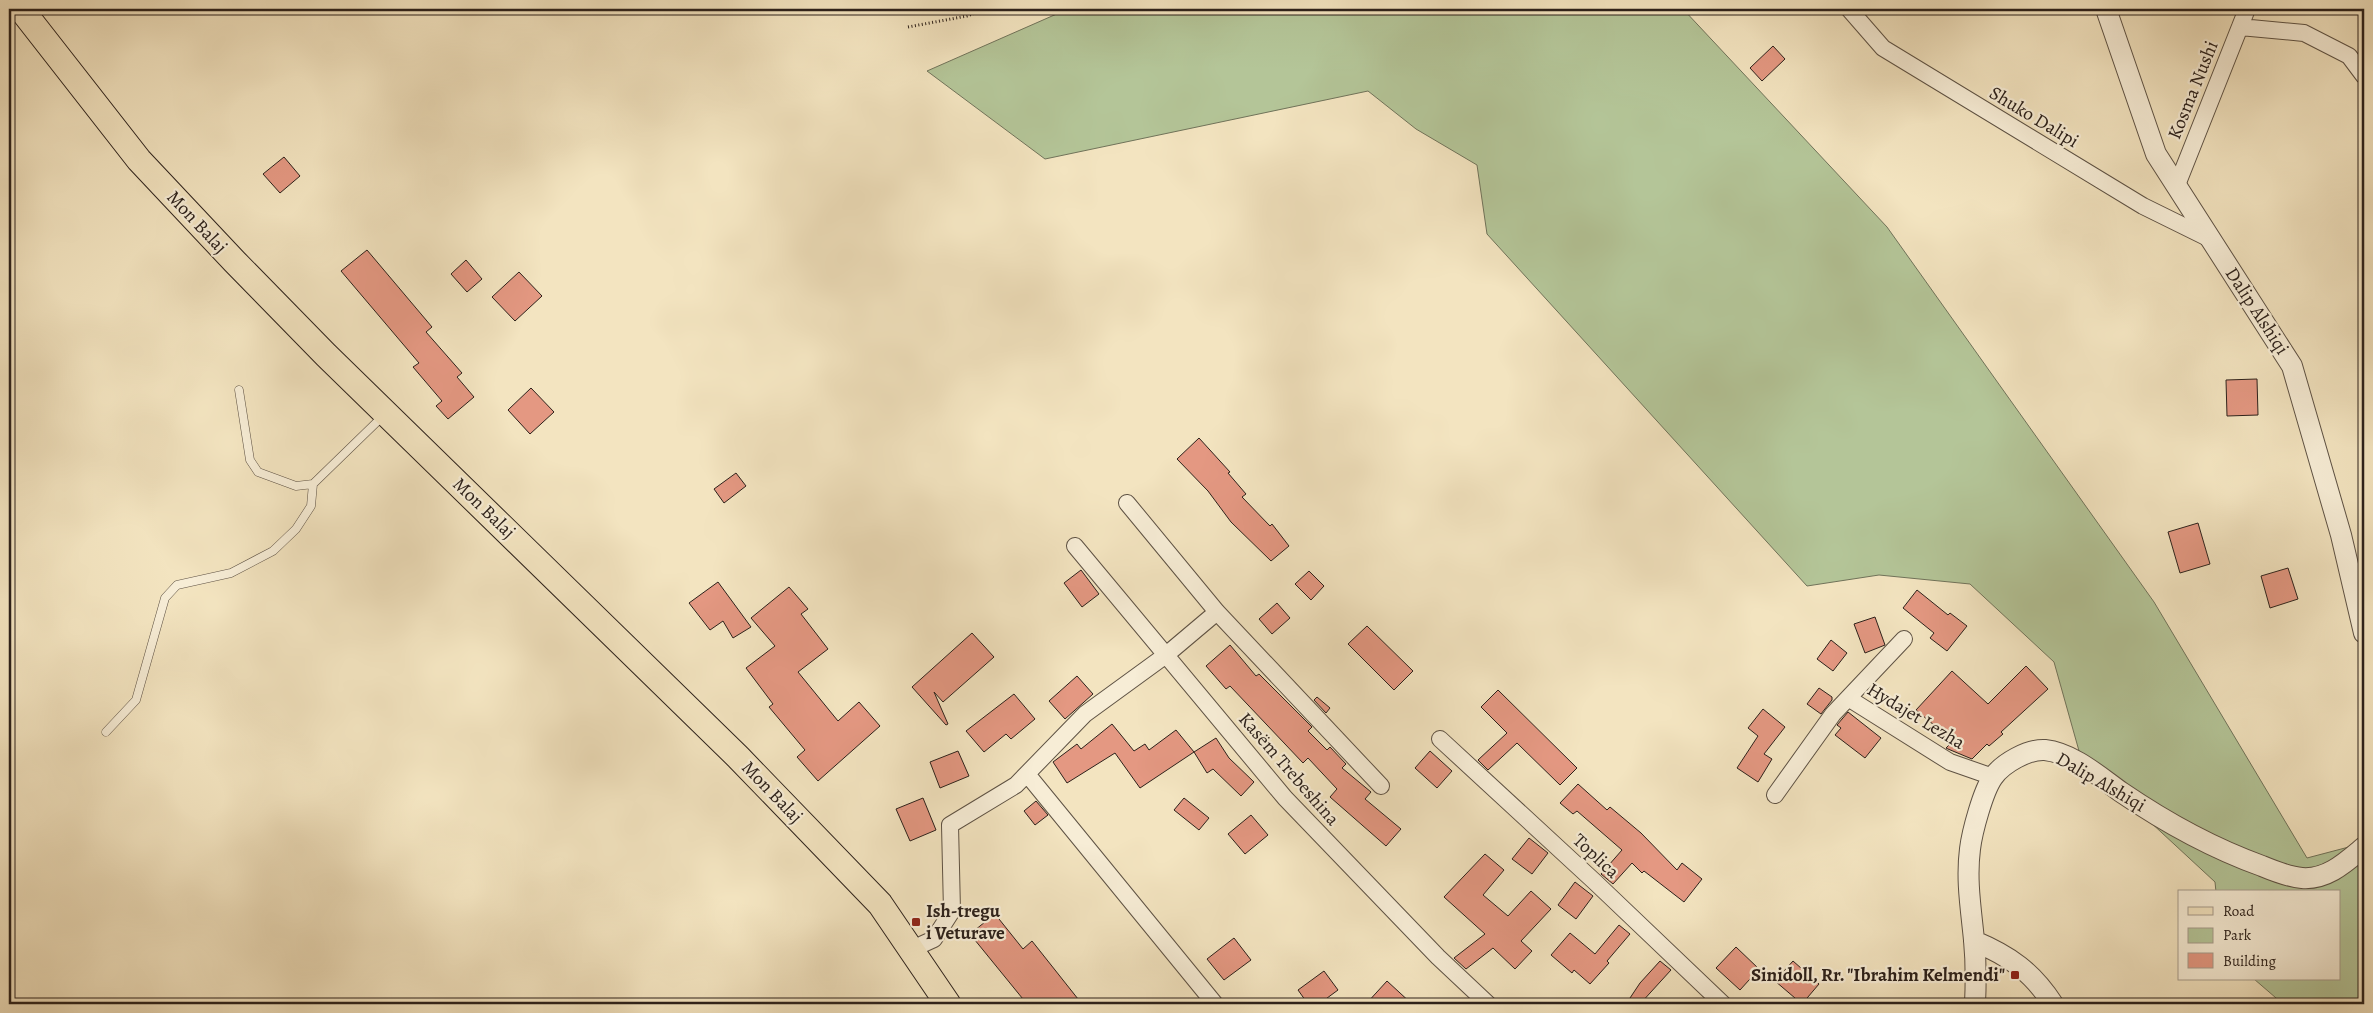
<svg xmlns="http://www.w3.org/2000/svg" width="2373" height="1013" font-family="Alegreya,serif">
	<style>
		.green { fill: #b4c598; stroke: #70735a }
		.building { fill: #e49882; stroke: #2c211b }
		.lines { fill: none; stroke-linecap: round; stroke-linejoin: round }
		.service-casing { stroke: #5e5244; stroke-width: 9 }
		.minor-casing { stroke: #5e5244; stroke-width: 18 }
		.tertiary-casing { stroke: #5e5244; stroke-width: 22 }
		.primary-casing { stroke: #2c211b; stroke-width: 27 }
		.path { stroke: #2c211b; stroke-width: 3; stroke-dasharray: 1 2.5; stroke-linecap: butt }
		.service { stroke: #f7edd6; stroke-width: 8 }
		.minor { stroke: #f7edd6; stroke-width: 16 }
		.tertiary { stroke: #f7edd6; stroke-width: 20 }
		.primary { stroke: #f3e4c0; stroke-width: 25 }
		.poi-dot { fill: #8f2418; stroke: #f7edd6; stroke-width: 2 }
		.labels { text-anchor: middle; dominant-baseline: central; stroke-width: 4.5; stroke-linejoin: round; paint-order: stroke }
		.street-label { font-size: 19px; fill: #2c211b; stroke: #f7edd6 }
		.poi-label { font-size: 19px; font-weight: bold; fill: #2c211b; stroke: #f7edd6; text-anchor: start }
	</style>
	<rect width="100%" height="100%" fill="#f3e4c0"/>
	<filter id="stains"><feTurbulence type="fractalNoise" baseFrequency=".004" numOctaves="4"/><feColorMatrix values="0 0 0 0 .2 0 0 0 0 .09 0 0 0 0 .02 0 0 0 .5 -.17"/></filter>
	<radialGradient id="worn" r=".72"><stop offset=".6" stop-color="#630" stop-opacity="0"/><stop offset="1" stop-color="#630" stop-opacity=".3"/></radialGradient>
	<path class="green" d="M1068 9H1683L1887 227 2154 602 2307 858 2364 843V1004H2283L2254 979H2339V892H2216L2215 882 2081 758 2054 662 1970 584 1879 575 1807 586 1487 234 1477 165 1416 129 1368 91 1045 159 927 71Z"/>
	<path class="building" d="M1773 46 1785 59 1762 81 1750 68Z
		M284 157 300 176 280 193 263 174Z
		M367 250 432 327 426 332 462 373 457 377 474 397 448 419 436 406 442 401 413 367 419 363 341 271Z
		M466 260 482 279 467 292 451 274Z
		M519 272 542 296 515 321 492 297Z
		M2257 379 2258 415 2227 416 2226 380Z
		M531 388 554 412 530 434 508 410Z
		M1199 438 1230 472 1228 473 1246 494 1242 497 1270 526 1272 524 1289 546 1271 561 1231 522 1208 491 1177 459Z
		M736 473 746 486 724 503 714 489Z
		M2198 523 2210 564 2180 573 2168 532Z
		M2288 568 2298 599 2270 608 2261 576Z
		M1081 570 1099 594 1082 607 1064 583Z
		M1309 571 1324 586 1311 600 1295 584Z
		M718 582 751 627 733 638 723 621 710 630 689 603Z
		M789 587 808 609 801 614 828 649 798 672 838 721 859 702 880 726 818 781 797 757 805 750 769 707 773 704 746 668 775 646 751 618Z
		M1917 590 1948 615 1950 613 1967 626 1947 651 1930 638 1934 633 1903 608Z
		M1277 603 1290 618 1272 634 1259 619Z
		M1875 617 1885 645 1865 653 1854 624Z
		M1367 626 1413 671 1394 690 1348 644Z
		M972 633 994 657 943 702 934 692 948 724 946 725 912 687Z
		M1831 640 1847 653 1833 671 1817 659Z
		M1230 645 1256 676 1259 674 1312 727 1308 731 1327 750 1330 747 1346 764 1342 768 1371 792 1365 799 1401 829 1386 846 1330 797 1337 789 1308 758 1303 763 1230 686 1226 689 1206 666Z
		M2026 666 2048 689 2001 732 2003 734 1989 746 1987 744 1972 759 1948 749 1946 748 1953 741 1916 710 1952 671 1988 704Z
		M1077 676 1093 694 1065 719 1049 701Z
		M1819 688 1832 697V700L1821 714 1807 704Z
		M1498 690 1577 768 1560 785 1517 743 1488 770 1478 760 1507 733 1481 707Z
		M1014 694 1035 719 1011 739 1006 734 984 752 966 731Z
		M1317 697 1330 708 1326 713 1314 700Z
		M1763 709 1785 727 1764 754 1772 759 1758 782 1737 768 1758 736 1748 728Z
		M1848 712 1881 738 1865 758 1835 735 1841 728 1837 725Z
		M1112 724 1134 751 1145 744 1149 750 1176 730 1194 752 1140 788 1115 753 1067 783 1053 762 1077 744 1081 749Z
		M1216 738 1229 758 1254 782 1241 796 1213 769 1207 773 1194 752Z
		M958 751 969 776 940 788 930 762Z
		M1430 751 1452 771 1437 788 1415 768Z
		M1578 784 1607 810 1610 807 1641 833 1677 870 1682 863 1702 879 1684 902 1644 871 1642 873 1632 863 1613 884 1601 874 1622 850 1577 811 1573 814 1560 803Z
		M923 798 936 830 910 841 896 809Z
		M1184 798 1209 818 1199 830 1174 810Z
		M1036 801 1048 815 1035 825 1024 811Z
		M1251 815 1268 835 1245 854 1228 834Z
		M1529 838 1548 853 1532 874 1512 859Z
		M1485 854 1504 870 1483 895 1508 916 1531 891 1551 909 1521 941 1532 951 1515 969 1493 948 1466 969 1454 958 1485 934 1444 897Z
		M1575 882 1593 896 1576 919 1558 905Z
		M995 914 1023 949 1032 941 1082 1004H1027L970 934Z
		M1619 925 1630 934 1607 961 1609 963 1590 984 1574 970 1572 973 1551 955 1570 933 1595 954Z
		M1234 938 1251 960 1224 980 1207 959Z
		M1736 947 1759 969 1740 990 1716 968Z
		M1660 961 1671 970 1640 1004H1626L1640 983Z
		M1793 961 1819 984 1802 1004 1775 981Z
		M1324 971 1338 990 1319 1004H1308L1298 990Z
		M1387 981 1412 1004H1366Z"/>
	<g class="lines">
		<defs>
			<path id="service" d="M239 390 250 460 258 472 296 486 313 484 383 416
				M106 732 136 700 165 598 177 585 231 573 273 551 296 529 311 506 313 484"/>
			<path id="minor" d="M1849 9 1883 48 2143 206 2212 240
				M2240 27 2304 33 2349 56 2364 76
				M2177 185 2247 9
				M1127 503 1217 612 1381 786
				M1075 546 1285 798 1438 957 1488 1004
				M1848 698 1950 762 1993 777
				M1440 739 1595 882 1723 1004
				M1027 774 1215 1004
				M1775 795 1833 714 1904 639
				M914 952 923 944 934 939 952 911 950 825 1016 785 1085 714 1166 655 1217 612"/>
			<path id="tertiary" d="M2106 9 2156 154 2292 366 2341 535 2364 633
				M1974 941C2010 956 2032 972 2053 1004
				M1975 1004C1976 983 1976 961 1974 940 1971 909 1966 880 1970 849 1972 832 1983 791 1993 777 2003 763 2028 749 2045 750 2073 753 2100 777 2121 792 2165 822 2212 848 2262 866 2274 871 2289 877 2302 878 2327 880 2346 862 2364 847"/>
			<path id="primary" d="M21 9 139 160 235 262 326 355 738 757 880 904 948 1004"/>
		</defs>
		<use href="#service" class="service-casing"/>
		<use href="#minor" class="minor-casing"/>
		<use href="#tertiary" class="tertiary-casing"/>
		<use href="#primary" class="primary-casing"/>
		<path class="path" d="M908 27 967 16 986 9"/>
		<use href="#service" class="service"/>
		<use href="#minor" class="minor"/>
		<use href="#tertiary" class="tertiary"/>
		<use href="#primary" class="primary"/>
	</g>
	<g class="poi-dot">
		<rect x="911" y="917" width="10" height="10" rx="2.5"/>
		<rect x="2010" y="970" width="10" height="10" rx="2.5"/>
	</g>
	<g class="labels">
		<g class="street-label">
			<text transform="translate(2193 90) rotate(-68)">Kosma Nushi</text>
			<text transform="translate(2034 117) rotate(31)">Shuko Dalipi</text>
			<text transform="translate(197 222) rotate(47)">Mon Balaj</text>
			<text transform="translate(2257 311) rotate(57)">Dalip Alshiqi</text>
			<text transform="translate(484 508) rotate(44)">Mon Balaj</text>
			<text transform="translate(1916 716) rotate(31)">Hydajet Lezha</text>
			<text transform="translate(1289 769) rotate(49)">Kasëm Trebeshina</text>
			<text transform="translate(2101 782) rotate(30)">Dalip Alshiqi</text>
			<text transform="translate(772 792) rotate(46)">Mon Balaj</text>
			<text transform="translate(1596 856) rotate(43)">Toplica</text>
		</g>
		<g class="poi-label">
			<text x="926" y="911">Ish-tregu<tspan x="926" dy="22">i Veturave</tspan></text>
			<text x="2005" y="975" text-anchor="end">Sinidoll, Rr. "Ibrahim Kelmendi"</text>
		</g>
	</g>
	<rect width="2373" height="1013" fill="none" stroke="#f3e4c0" stroke-width="30"/>
	<rect x="10" y="10" width="2353" height="993" fill="none" stroke="#2c211b" stroke-width="2.5"/>
	<rect x="15" y="15" width="2343" height="983" fill="none" stroke="#2c211b"/>
	<rect x="2178" y="890" width="162" height="90" fill="#f7edd6" stroke="#a69b8b"/>
	<rect x="2188" y="907" width="25" height="8" fill="#f3e4c0" stroke="#a69b8b"/>
	<text x="2223" y="916" font-size="15" fill="#2c211b">Road</text>
	<rect x="2188" y="928" width="25" height="15" fill="#b4c598" stroke="#a69b8b"/>
	<text x="2223" y="940" font-size="15" fill="#2c211b">Park</text>
	<rect x="2188" y="953" width="25" height="15" fill="#e49882" stroke="#a69b8b"/>
	<text x="2223" y="966" font-size="15" fill="#2c211b">Building</text>
	<rect width="100%" height="100%" filter="url(#stains)"/>
	<rect width="100%" height="100%" fill="url(#worn)"/>
</svg>
